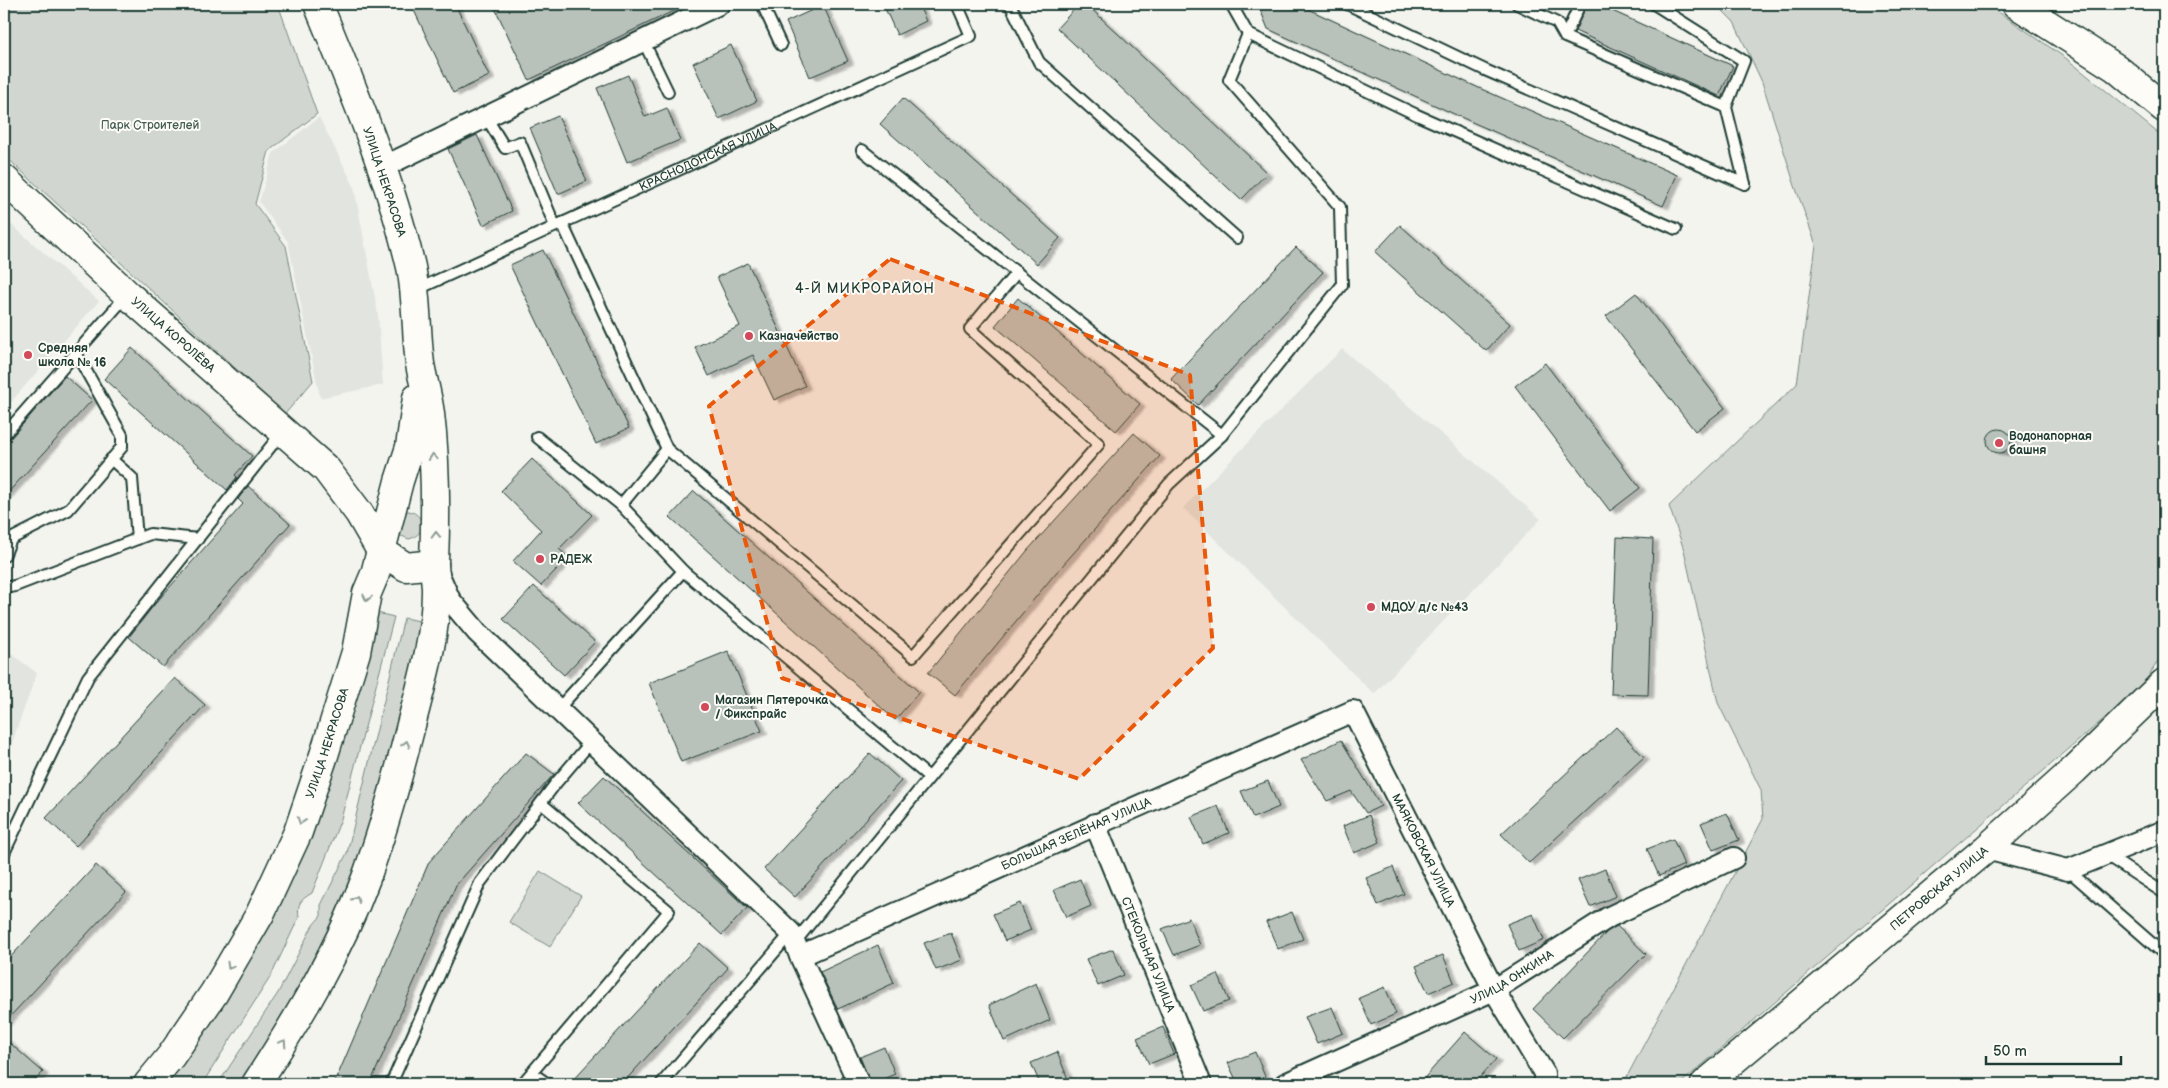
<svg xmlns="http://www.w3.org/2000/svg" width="2168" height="1088" font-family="'Balsamiq Sans',sans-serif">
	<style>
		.built { fill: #e2e5df }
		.green { fill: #d1d6d1; stroke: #788a82 }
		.building { fill: #b9c1bb; stroke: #1f3d34; filter: url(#shadow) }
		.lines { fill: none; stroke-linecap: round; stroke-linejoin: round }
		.lane-casing { stroke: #1f3d34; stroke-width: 14 }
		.street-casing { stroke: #1f3d34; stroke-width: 24 }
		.secondary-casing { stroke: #1f3d34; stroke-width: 31 }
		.lane { stroke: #fdfcf7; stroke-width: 10 }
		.street { stroke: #fdfcf7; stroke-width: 20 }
		.secondary { stroke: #fdfcf7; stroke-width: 28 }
		.oneway { stroke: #8e9c96 }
		.marked { fill: #e8590c; fill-opacity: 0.2; stroke: #e8590c; stroke-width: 4; stroke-dasharray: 10 6; stroke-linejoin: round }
		.poi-dot { fill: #d1495b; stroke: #fdfcf7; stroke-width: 2 }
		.labels { text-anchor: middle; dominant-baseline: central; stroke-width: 4; stroke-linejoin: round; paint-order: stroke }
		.park-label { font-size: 12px; fill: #435c53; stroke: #fdfcf7 }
		.street-label { font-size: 12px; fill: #1f3d34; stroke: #fdfcf7 }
		.poi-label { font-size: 12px; font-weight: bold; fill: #1f3d34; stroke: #fdfcf7; text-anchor: start }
		.neighbourhood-label { font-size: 14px; letter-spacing: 1px; fill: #1f3d34; stroke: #fdfcf7 }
	</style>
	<defs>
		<filter id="shadow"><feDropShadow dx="5.5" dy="3" stdDeviation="1" flood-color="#0004"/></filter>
	</defs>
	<rect width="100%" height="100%" fill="#f4f4ef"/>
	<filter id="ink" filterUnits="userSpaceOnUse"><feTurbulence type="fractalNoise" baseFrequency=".02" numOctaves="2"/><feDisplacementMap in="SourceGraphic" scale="10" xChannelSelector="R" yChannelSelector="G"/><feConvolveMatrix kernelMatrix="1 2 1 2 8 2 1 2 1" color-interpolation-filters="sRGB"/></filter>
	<g filter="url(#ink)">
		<path class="built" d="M319 117 354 186 378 314 383 385 320 398 288 242 259 202 273 153Z
			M4 218 99 301 4 410Z
			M1342 349 1541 519 1374 694 1183 508Z
			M4 648 37 673 4 765Z"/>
		<path class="green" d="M4 4H278L317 114 269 151 255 204 286 246 313 381 285 414 4 155Z
			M1716 4H1987L2067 59 2164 138V652L2142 686 1680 1084H1623L1763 819 1761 790 1718 703 1684 550 1669 506 1797 384 1816 245 1795 186 1762 82 1734 22Z
			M409 511C426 515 426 535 409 539L399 535 403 512Z
			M373 612 394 617 341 819 312 893C300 900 297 904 299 917L271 976 202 1084H158L259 937 297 869 327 786Z
			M404 618 420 621 406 696 375 812 349 890 314 963 243 1084H218L278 993 313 925 321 916V905L347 853Z
			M540 871 581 896 550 947 509 922Z"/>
		<path class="building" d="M411 4H455L489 76 453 93Z
			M493 4H688L529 80Z
			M883 4H918L926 21 897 35Z
			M1079 4H1086L1267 173 1241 200 1057 28Z
			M1258 4H1297L1479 88 1677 175 1663 206 1465 119 1268 29Z
			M1587 4H1597L1733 66 1719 96 1575 31Z
			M823 5 848 61 810 77 786 22Z
			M731 45 757 101 719 119 693 63Z
			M628 75 645 117 667 108 680 140 627 162 597 88Z
			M903 98 1060 238 1037 264 880 124Z
			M558 116 587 181 558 194 530 128Z
			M477 135 512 211 483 225 448 149Z
			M1400 225 1510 324 1486 351 1375 252Z
			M1296 247 1323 272 1198 405 1171 379Z
			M543 250 629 428 596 444 510 265Z
			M748 263 805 386 774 400 753 355 709 376 695 347 740 326 717 277Z
			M1636 293 1725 408 1695 431 1606 316Z
			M1018 298 1140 404 1116 431 995 326Z
			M132 348 252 456 235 475 237 477 227 490 104 379Z
			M1545 363 1640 488 1610 511 1515 386Z
			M65 376 92 400 4 497V442L9 440Z
			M1987 441a12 12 0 1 1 24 0a12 12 0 1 1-24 0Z
			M1134 433 1160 456 1054 575 955 695 928 673 1027 551Z
			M532 459 592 515 559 549 568 557 541 586 513 561 541 530 501 491Z
			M248 486 290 524 163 667 129 637 154 605 243 504 238 499Z
			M694 491 919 692 895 720 670 517Z
			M1617 537 1653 539 1648 695 1611 694Z
			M534 586 595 642 564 675 503 619Z
			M728 651 762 731 681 762 649 683Z
			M175 678 205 705 76 846 46 818Z
			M1616 727 1644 757 1529 863 1501 834Z
			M1341 740 1381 806 1366 813 1351 791 1327 801 1301 760Z
			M526 753 554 774 456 885 370 1084H334L429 862Z
			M870 753 901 781 795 897 764 869Z
			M604 776 747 908 722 935 578 803Z
			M1268 781 1279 807 1253 818 1241 791Z
			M1218 806 1229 833 1203 844 1191 817Z
			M1727 813 1739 840 1713 850 1701 823Z
			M1369 815 1380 842 1354 853 1343 826Z
			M1673 839 1684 865 1659 876 1647 849Z
			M96 865 126 892 4 1023V964Z
			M1393 867 1404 894 1378 905 1366 878Z
			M1605 869 1616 896 1590 907 1578 880Z
			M1080 879 1091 906 1066 917 1054 890Z
			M1020 903 1031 930 1005 941 993 914Z
			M1292 912 1303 939 1278 949 1266 922Z
			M1533 914 1544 940 1519 951 1507 924Z
			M1189 918 1200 945 1174 955 1162 929Z
			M1617 926 1646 954 1563 1038 1533 1009 1608 931Z
			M951 933 962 960 936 970 924 943Z
			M700 943 728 968 622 1084H569Z
			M878 945 894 983 838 1009 820 972Z
			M1113 949 1124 975 1098 986 1086 959Z
			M1443 955 1454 982 1428 993 1416 966Z
			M1218 974 1229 1001 1203 1011 1191 985Z
			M1036 983 1050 1020 1004 1041 989 1005Z
			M1385 987 1396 1014 1371 1025 1359 998Z
			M1332 1007 1343 1033 1317 1044 1305 1017Z
			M1163 1027 1174 1054 1149 1064 1137 1038Z
			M1465 1032 1496 1059 1474 1084H1419Z
			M4 1038 43 1072 32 1084H4Z
			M884 1047 895 1074 871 1084 860 1057Z
			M1057 1052 1068 1079 1056 1084H1040L1031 1063Z
			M1255 1052 1266 1079 1253 1084H1238L1228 1063Z"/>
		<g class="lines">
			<defs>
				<g id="lane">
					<path d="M762 4 781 45"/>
					<path d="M1010 4 1039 62 1237 238"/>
					<path d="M1231 4 1248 34 1417 115 1676 229"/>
					<path d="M1347 4 1485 70 1745 184"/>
					<path d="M1517 4 1557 23 1565 37 1726 107"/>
					<path d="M1654 4 1744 61 1726 107 1745 184"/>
					<path d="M1565 37 1580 4"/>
					<path d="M643 40 668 92"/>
					<path d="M486 117 505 148 520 142 555 226"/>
					<path d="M862 150 1222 435"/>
					<path d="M562 223 667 449 913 656 1099 444 970 329 1017 272"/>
					<path id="s1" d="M416 290 971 36 957 4"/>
					<path d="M4 435 127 295"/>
					<path d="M537 437 621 505 683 571"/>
					<path d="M111 459 132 478 137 539"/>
					<path d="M621 505 667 449"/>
					<path d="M4 556 11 539 68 510 122 447V435L76 353"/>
					<path d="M4 588 15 586 150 534 198 539"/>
					<path d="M557 710 683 571 929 777"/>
					<path d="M4 853 88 677 283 431"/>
					<path d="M2106 855 2164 893"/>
					<path d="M2068 870 2164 954"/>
					<path d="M795 942 1169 484 1222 435 1342 285 1340 207 1229 80 1248 34"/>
					<path d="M532 1073 548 1084"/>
					<path d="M391 1084 480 883 556 783 591 742"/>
					<path d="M522 1084 669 911 541 803"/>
					<path d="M661 1084 791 933"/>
				</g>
				<g id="street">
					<path d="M381 168 719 4"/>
					<path d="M439 575 450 600 477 632 791 933 800 956 859 1084"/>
					<path id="s2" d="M1095 824 1201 1084"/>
					<path d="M1986 849 2068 870 2164 831"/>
					<path id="s3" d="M800 956 1353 711 1494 990 1544 1073V1084"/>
					<path id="s4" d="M1285 1084 1494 990 1609 917 1734 858"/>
				</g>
				<g id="secondary">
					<path d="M2016 4 2116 68 2164 108"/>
					<path id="s5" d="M4 179 128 295 326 469 359 513 381 551 406 567 434 564"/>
					<path id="s6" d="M148 1084 171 1056 214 993 260 914 298 832 324 755 356 652 367 593 375 574 399 481 410 447 417 398"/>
					<path d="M256 1084C298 1019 339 951 366 878 384 828 398 777 411 725 422 682 436 636 436 591 436 581 434 572 434 562 436 513 436 463 430 414 428 397 423 381 420 364 416 333 417 297 411 267 390 177 353 89 318 4"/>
					<path id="s7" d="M1705 1084 1986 849 2074 770 2164 683"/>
				</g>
			</defs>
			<use href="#lane" class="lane-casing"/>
			<use href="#street" class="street-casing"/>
			<use href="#secondary" class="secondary-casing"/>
			<use href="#lane" class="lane"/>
			<use href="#street" class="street"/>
			<use href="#secondary" class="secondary"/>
		</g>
		<defs><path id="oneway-chevron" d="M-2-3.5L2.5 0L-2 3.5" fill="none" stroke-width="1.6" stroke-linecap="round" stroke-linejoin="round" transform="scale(1.25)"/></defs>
		<g class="oneway">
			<use href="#oneway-chevron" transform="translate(433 457) rotate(-95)"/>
			<use href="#oneway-chevron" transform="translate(436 535) rotate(-91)"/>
			<use href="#oneway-chevron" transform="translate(367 598) rotate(103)"/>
			<use href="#oneway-chevron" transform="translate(406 744) rotate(-76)"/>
			<use href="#oneway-chevron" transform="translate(301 821) rotate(109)"/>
			<use href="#oneway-chevron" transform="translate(356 899) rotate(-66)"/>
			<use href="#oneway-chevron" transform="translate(230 966) rotate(120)"/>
			<use href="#oneway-chevron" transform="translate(283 1043) rotate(-57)"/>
		</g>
	</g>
	<path class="marked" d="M890 259 1190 375 1213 648 1079 779 782 678 709 406Z"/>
	<g class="poi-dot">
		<circle cx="749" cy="336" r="5"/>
		<circle cx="28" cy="355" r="5"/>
		<circle cx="1999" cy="443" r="5"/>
		<circle cx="540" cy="559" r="5"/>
		<circle cx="1371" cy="607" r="5"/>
		<circle cx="705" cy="707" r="5"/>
	</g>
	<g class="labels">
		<g class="park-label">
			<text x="150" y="125">Парк Строителей</text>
		</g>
		<g class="street-label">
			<text stroke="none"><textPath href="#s1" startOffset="321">КРАСНОДОНСКАЯ УЛИЦА</textPath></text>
			<text transform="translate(384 182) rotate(72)">УЛИЦА НЕКРАСОВА</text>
			<text stroke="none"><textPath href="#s5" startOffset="230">УЛИЦА КОРОЛЁВА</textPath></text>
			<text stroke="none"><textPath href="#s6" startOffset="388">УЛИЦА НЕКРАСОВА</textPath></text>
			<text stroke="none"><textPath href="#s3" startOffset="302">БОЛЬШАЯ ЗЕЛЁНАЯ УЛИЦА</textPath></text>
			<text stroke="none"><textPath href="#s3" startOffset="761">МАЯКОВСКАЯ УЛИЦА</textPath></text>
			<text stroke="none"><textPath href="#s7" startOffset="305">ПЕТРОВСКАЯ УЛИЦА</textPath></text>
			<text stroke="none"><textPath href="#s2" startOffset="141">СТЕКОЛЬНАЯ УЛИЦА</textPath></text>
			<text stroke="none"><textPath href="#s4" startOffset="251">УЛИЦА ОНКИНА</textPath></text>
		</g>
		<g class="poi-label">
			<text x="759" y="336">Казначейство</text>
			<text x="38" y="348">Средняя<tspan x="38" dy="14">школа № 16</tspan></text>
			<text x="2009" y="436">Водонапорная<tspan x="2009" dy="14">башня</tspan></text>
			<text x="550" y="559">РАДЕЖ</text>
			<text x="1381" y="607">МДОУ д/с №43</text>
			<text x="715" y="700">Магазин Пятерочка<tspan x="715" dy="14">/ Фикспрайс</tspan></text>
		</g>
		<g class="neighbourhood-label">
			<text x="865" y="288">4-Й МИКРОРАЙОН</text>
		</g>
	</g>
	<rect width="2168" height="1088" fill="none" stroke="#fdfcf7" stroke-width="20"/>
	<rect x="10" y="10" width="2148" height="1068" fill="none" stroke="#1f3d34" stroke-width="2" filter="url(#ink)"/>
	<path d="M1986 1056v8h135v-8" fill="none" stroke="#1f3d34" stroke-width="2.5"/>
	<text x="1993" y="1056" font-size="15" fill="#1f3d34" stroke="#fdfcf7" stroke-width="4" paint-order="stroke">50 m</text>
</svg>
